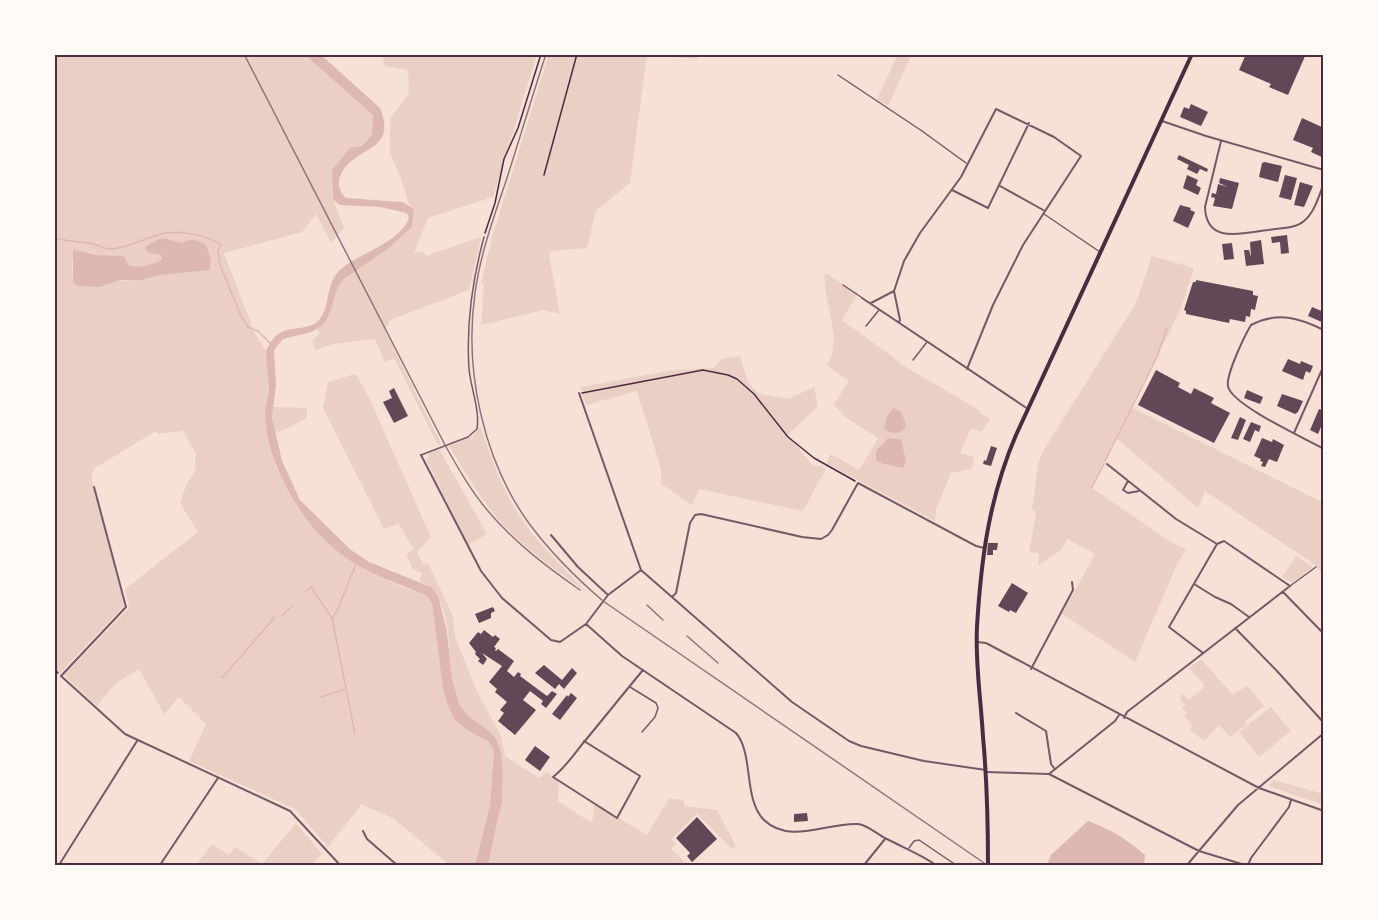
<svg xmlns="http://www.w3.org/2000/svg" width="1378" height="919" font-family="'Open Sans',sans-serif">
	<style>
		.green { fill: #ebcfc5; fill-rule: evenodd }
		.water { fill: #dcb8b0 }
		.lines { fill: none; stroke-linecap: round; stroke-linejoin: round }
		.stream { stroke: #dcb8b0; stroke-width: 1.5 }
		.building { fill: #644757 }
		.path { stroke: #4a2c40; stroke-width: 1.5 }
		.service { stroke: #755966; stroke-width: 1.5 }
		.minor { stroke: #755966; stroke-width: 2 }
		.primary { stroke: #4a2c40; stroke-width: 4 }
		.rail { stroke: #8f747c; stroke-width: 1.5 }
		.neatline { fill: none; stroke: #4a2c40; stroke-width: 2 }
	</style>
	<rect width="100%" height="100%" fill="#f7e1d7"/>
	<path class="green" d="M54 54H304L373 115 372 135 332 170 333 199 344 228 331 243 316 214 302 232 224 253 255 334 266 351 269 388 265 413 276 468 297 507 307 520 364 569 400 586 427 596 432 604 443 689 448 705 454 719 470 732 489 742 494 751 490 805 475 865H449L393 818 360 804 359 808 328 847 295 809 189 761 206 724 179 697 164 714 139 669 115 684 97 706 64 675 129 608 125 589 198 532 180 503 187 483 195 471 196 453 183 431 158 434 156 431 95 468 91 476 124 606 60 673 54 666ZM164 238 182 243 188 240 211 260 210 269 160 275 142 280 73 282 72 262 90 252 98 255 122 256 125 257 128 265C139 269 153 266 162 258L161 255 149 253 146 246 159 239Z
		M382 54H537L493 197 428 218 414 253 423 251 426 256 480 237 481 239 469 290 390 320 385 331 441 444 438 445 394 358 385 362 375 339 333 344 315 350 312 341 320 333 317 330 330 313 338 286 345 278 389 248 412 227 414 209 409 204 401 178 390 154V119L409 94 408 70 384 66Z
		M549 54H697L698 59 647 55 630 183 596 211 587 248 552 251 549 255 560 314 544 310 481 325 484 283 481 284 492 237Z
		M898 54H912L888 106 877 99Z
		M1152 256 1194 268 1180 311 1131 407 1324 503V574L1311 562 1205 491 1198 508 1116 438 1092 488 1171 542 1186 549 1175 569 1135 662 1062 614 1095 554 1067 539 1061 550 1038 566 1039 553 1029 552 1036 513 1032 509 1038 465 1043 451 1136 303Z
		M825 273 858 293 842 320 909 369 979 410 980 413 990 419 982 432 971 428 960 453 975 457 971 469 951 473 936 509 935 521 826 463 831 454 859 470 878 438 845 417 834 404 849 381 827 365C844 336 822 303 825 273Z
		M740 356 748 382 759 394 788 399 814 387 818 406 788 435 813 466H822L826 469 803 511 699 489 692 505 661 484V469L637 391 586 405 580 387 674 370 714 368 721 359Z
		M356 374 370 400 431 537 417 552 422 563 429 565 453 616 455 637 476 689 501 736 505 756 539 778 547 772 559 781 558 801 592 823 595 803 647 835 669 798 683 800 685 806 717 810 736 846 732 849 697 814 671 839 676 844 671 849 688 865H488C496 829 508 792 501 756 496 725 470 727 459 704 442 667 461 602 420 581L422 573 413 570 406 554 414 550 399 524 384 529 323 408 328 382Z
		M273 407 307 408V418L286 429 275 432 272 417Z
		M480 426C492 460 504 495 525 524 543 549 566 571 588 593 563 575 537 557 514 536 488 511 468 477 449 446L473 436Z
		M439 449 487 534 468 545 426 459 429 457 428 454Z
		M1296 556 1313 567 1292 583 1282 577Z
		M1201 659 1233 695 1247 685 1264 706 1245 721 1247 724 1230 737 1219 725 1204 741 1190 730 1193 726 1184 716 1187 713 1182 708 1185 705 1179 698 1183 694 1189 700 1205 686 1189 668Z
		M1271 707 1291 731 1259 757 1239 732Z
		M1274 780 1324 794V805L1268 786Z
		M296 823 322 854 311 865H196L212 844 229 855 235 847 262 864Z"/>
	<path class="water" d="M304 54H320L380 108C399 155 351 145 340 177 337 186 340 192 346 198L402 202 414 209 412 227 389 248 345 278 338 286 330 313 323 325 311 332 283 339 274 350 276 385 272 417 282 461 300 500 351 550 369 562 431 587 438 596 447 632 452 679 459 704 468 716 489 731 496 739 501 753 503 773 502 801 488 865H475L490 805 494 751 489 742 470 732 454 719 448 705 443 689 432 604 427 596C398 583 367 574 341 554 301 524 267 465 265 414 265 405 269 396 269 387 268 375 266 363 266 351 269 345 273 336 280 333 291 326 309 331 319 320 331 307 324 286 340 270 359 252 398 245 409 218L407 213 380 207 339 205 333 199 332 170 350 148 361 146 372 135 373 115Z
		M164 238 182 243C191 238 197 240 206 245L211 260 210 270 160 275 142 280H120L100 287 78 286 73 282V250L98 255 122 256 125 257 128 265C139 269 153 265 162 259L161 255 149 253 146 250V246L159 239Z
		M893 408 901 411 906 425C902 435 891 435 884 428L887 416Z
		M888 438 901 439 906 462 903 468 880 463 876 460V451Z
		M1088 821C1112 830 1125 838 1145 855L1144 865H1047L1051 855Z"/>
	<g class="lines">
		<path class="stream" d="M54 238C66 241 79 242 90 243 98 244 103 250 112 249 128 247 142 240 157 235 175 230 205 233 221 245L218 251 220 265 241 316 248 327 258 331 271 344
			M1105 461 1157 357 1167 328
			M1092 487 1104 464
			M305 592 311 587 332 618 355 734
			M282 616 292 606
			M333 617 337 611 356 564
			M222 678 275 617
			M321 697 346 689"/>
	</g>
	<path class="building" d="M1246 54H1306L1288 95 1269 87 1271 84 1239 70Z
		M1191 104 1208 112 1201 126 1180 117 1184 107 1189 109Z
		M1302 118 1322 127 1324 123V158L1311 152 1313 148 1293 140Z
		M1179 155 1208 169 1207 172 1200 169 1197 174 1187 169 1189 165 1177 159Z
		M1265 162 1282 166 1278 182 1259 177 1262 163Z
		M1187 175 1198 180 1196 185 1201 188 1198 195 1183 188Z
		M1285 175 1297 178 1291 200 1279 197Z
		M1220 178 1239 183 1232 209 1213 206 1215 198 1211 197 1212 193 1216 194 1218 184 1228 187 1219 183Z
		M1300 182 1313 186 1304 207 1294 205Z
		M1180 205 1191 208 1190 210 1195 212 1188 228 1173 221Z
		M1287 235 1289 253 1281 254 1280 242 1272 243 1271 237Z
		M1261 240 1264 264 1246 266 1244 250H1249L1251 257 1250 242Z
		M1232 243 1234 259 1224 260 1222 244Z
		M1196 280 1253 291V295L1258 296 1255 310 1251 309 1250 317 1246 316 1245 322 1230 319 1229 323 1186 314V311L1184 310 1193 282H1196Z
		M1312 307 1324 312V323L1308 316Z
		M1288 359 1300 364 1301 361 1313 366 1310 373 1306 371 1303 380 1282 371Z
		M1156 370 1180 383 1178 387 1191 394 1194 388 1214 398 1211 403 1230 413 1214 443 1138 405Z
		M394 388 408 416 394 423 383 402 392 398 389 391Z
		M1247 390 1263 397 1260 404 1244 398Z
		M1282 394 1303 401 1298 412 1295 414 1277 406Z
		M1319 409 1324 411V429L1321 427 1318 434 1310 430Z
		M1240 417 1246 420 1238 440 1231 438Z
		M1251 422 1261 426 1259 432 1255 430 1250 442 1243 439Z
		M1262 438 1272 442 1273 439 1284 445 1277 462 1269 459 1265 467 1261 466 1263 462 1260 461 1261 459 1254 456Z
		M991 446 997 448 991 466 983 464 984 460 986 461Z
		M988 543H998L997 550H993V555H987Z
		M1012 583 1028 593 1016 613 1010 610 1009 612 998 606Z
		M493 607 495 611 491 613V618L479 623 475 614Z
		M484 630 493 637 495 635 500 639 494 647 496 648 495 650 496 651 498 649 514 661 507 671 514 677 518 672 521 674 520 676 547 696 552 691 557 694 546 708 541 704 543 701 530 691 523 700 536 710 515 735 498 721 504 713 500 710 507 702 495 692 497 689 489 682 502 666 482 653 487 659 483 665 478 661 480 659 475 654 476 652 469 643 478 632 481 634Z
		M544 665 562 680 572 668 577 673 564 689 559 684 555 689 535 673Z
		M571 693 577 698 560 720 552 714 567 695 568 697Z
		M535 746 550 757 540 771 525 760Z
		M807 813 808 821 794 822V814Z
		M697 817 717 839 692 862 687 856 690 853 676 838Z"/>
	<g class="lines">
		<path class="path" d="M544 175 577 54
			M485 233 495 203 504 159 518 128 541 54
			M582 393 703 370 728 375 737 379 754 394 788 437 814 458 855 481
			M54 668 58 673"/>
		<path class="service" d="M838 75 922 131 966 163
			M1044 214 1100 252
			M843 285 861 297
			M866 326 879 310
			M913 360 927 342
			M421 455 468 437 477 429C480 410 471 389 469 369 466 323 472 281 484 237
			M1290 586 1316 567
			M630 687 656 703 658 708 655 717 642 732
			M909 848 914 841 919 840 956 865"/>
		<path class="minor" d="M1162 121 1206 136 1324 170
			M1221 141 1205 207C1206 245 1243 233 1268 230 1280 228 1295 229 1304 221 1315 212 1319 195 1324 183
			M1000 186 1045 211
			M952 190 988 208 1029 123
			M862 298 1028 409
			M871 303 894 291
			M899 322 900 320 894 291 904 261 920 233 961 177 996 109 1054 137 1081 156 1023 245 993 305 967 369
			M1324 330C1299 318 1278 311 1251 325 1245 335 1226 374 1228 386 1230 404 1306 439 1324 449
			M579 393 641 570 792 702 849 741 861 746 924 761 986 770
			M1294 433 1324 365
			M421 455 481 571 502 598 551 640 560 642 586 624 608 595 641 570
			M1107 464 1176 519 1217 544
			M1128 481 1123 490 1128 493 1139 491
			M94 487 126 607 61 676 125 734 290 811 340 865
			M551 535 578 567 608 595
			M1194 584 1215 597 1231 604 1249 617
			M1283 592 1324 634
			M672 597 676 593 690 523 695 515 701 514 802 537 821 539 828 535 832 530 858 483 976 546 984 548
			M586 624 622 656 736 733C754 754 743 799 764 820 790 845 828 822 858 824 868 825 878 835 887 839 904 848 920 854 936 865
			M1235 628 1277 671 1324 723
			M977 642 986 643 1259 788 1324 811
			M1031 669 1073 590 1072 582
			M1016 713 1046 731 1051 764 1054 768
			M1124 718 1127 712 1290 586 1224 541 1217 544 1169 627 1203 653
			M584 741 640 776 617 818 553 777C565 768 574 754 584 742 604 718 623 694 643 670
			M986 772 1049 774 1199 851 1245 865
			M1049 774 1115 721 1119 715
			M363 831 367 839 397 865
			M59 865 137 741
			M160 865 218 778
			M864 865 885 839
			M1187 865 1238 805 1324 733
			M1248 865 1251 858 1289 807 1291 800"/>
		<path class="primary" d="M988 865C988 822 987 780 983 737 981 700 975 663 977 627 981 559 989 498 1016 435L1192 54"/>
		<path class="rail" d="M244 54 445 445C458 468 471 491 488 511 515 543 547 567 580 590
			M546 54C532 97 519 141 505 184 493 219 480 256 475 293 464 370 483 459 528 522 550 552 575 577 603 601L987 865
			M647 605 663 620
			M687 636 718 663"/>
	</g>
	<rect width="1378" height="919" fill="none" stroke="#fffaf5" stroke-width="111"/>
	<rect x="56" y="56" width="1266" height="808" class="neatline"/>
</svg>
